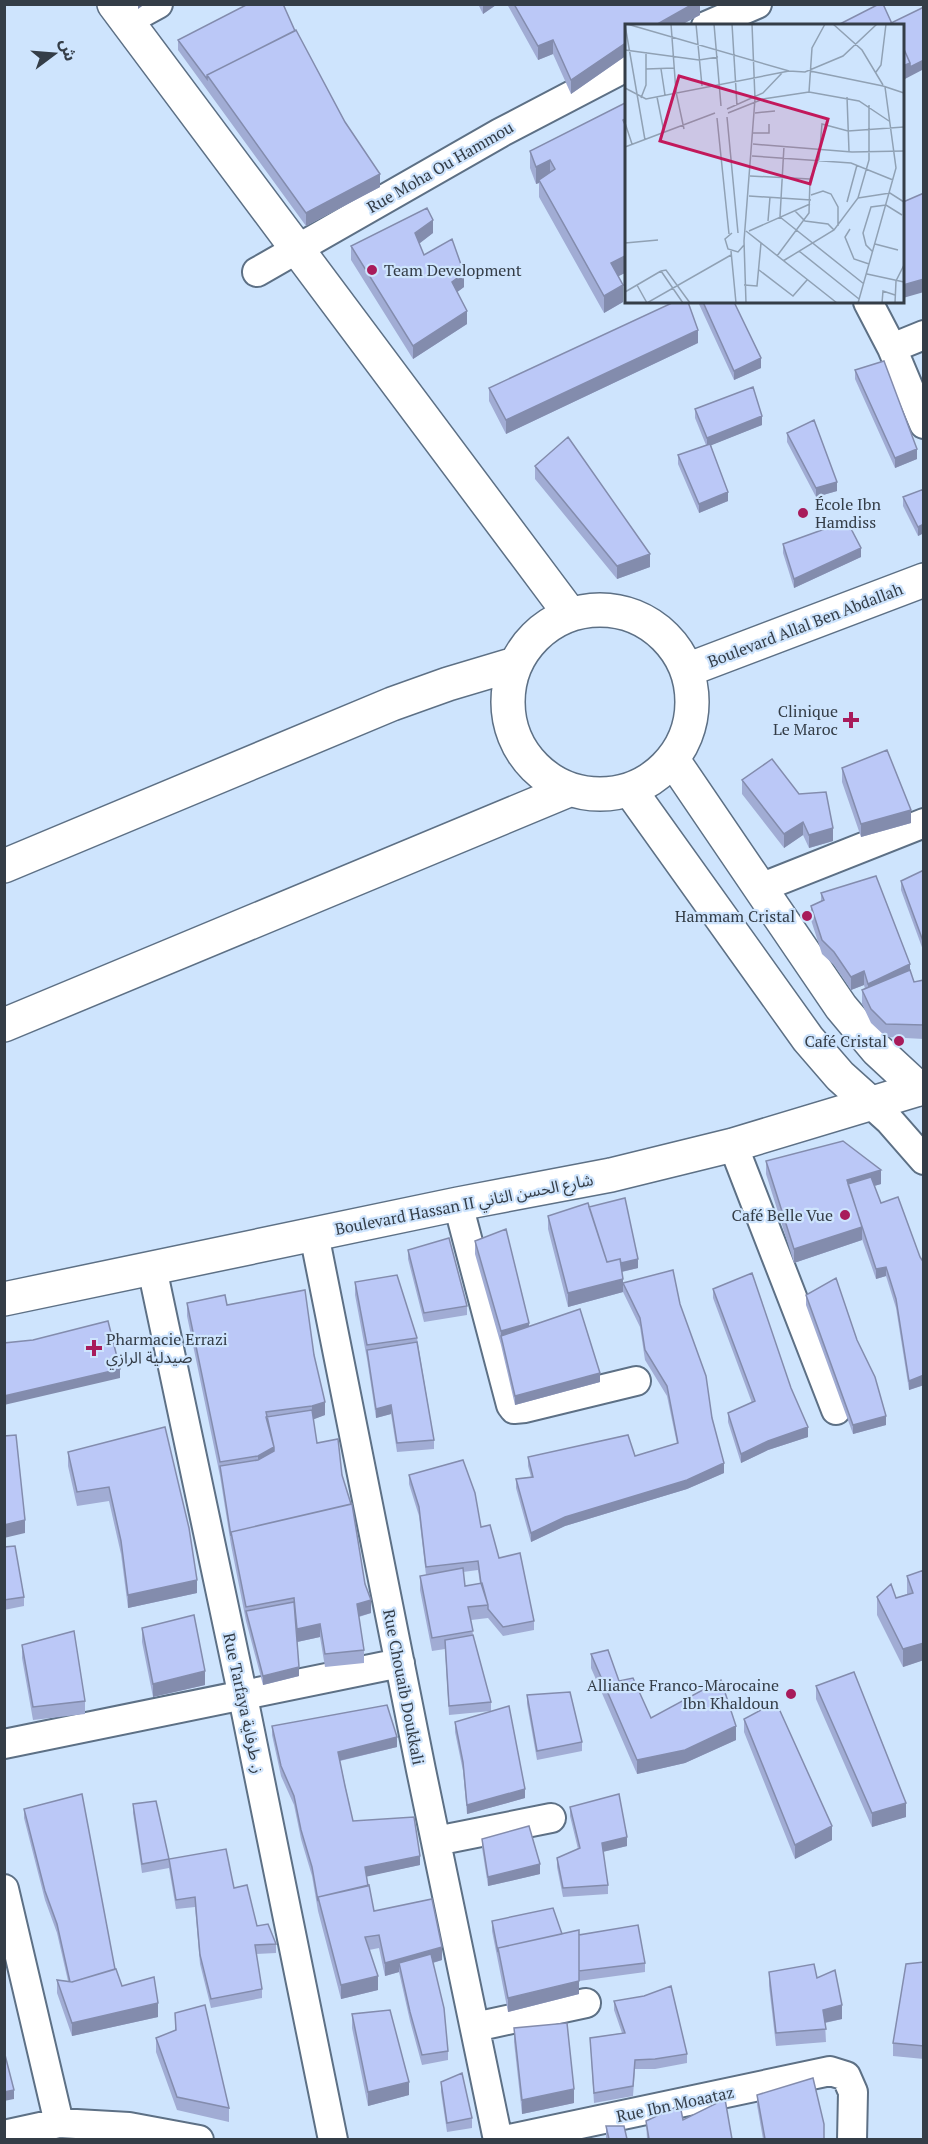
<svg xmlns="http://www.w3.org/2000/svg" width="928" height="2144" font-family="'PT Serif','Noto Sans Arabic',serif">
	<style>
		.lines { fill: none; stroke-linecap: round; stroke-linejoin: round }
		.minor-casing { stroke: #5d7085; stroke-width: 32 }
		.tertiary-casing { stroke: #5d7085; stroke-width: 36 }
		.secondary-casing { stroke: #5d7085; stroke-width: 36 }
		.minor { stroke: #fff; stroke-width: 28 }
		.tertiary { stroke: #fff; stroke-width: 33 }
		.secondary { stroke: #fff; stroke-width: 33 }
		.wall { fill: #a1acd4; fill-rule: evenodd }
		.shaded-wall { fill: #838cad }
		.building { fill: #bbc8f7; stroke: #838cad; stroke-width: 1.5 }
		.poi-dot { fill: #a81b5b; stroke: #cee4fd; stroke-width: 2 }
		.labels { text-anchor: middle; dominant-baseline: central; stroke-width: 4.5; stroke-linejoin: round; paint-order: stroke }
		.street-label { font-size: 16px; fill: #343d47; stroke: #cee4fd }
		.poi-label { font-size: 16px; fill: #343d47; stroke: #cee4fd; text-anchor: end }
		.inset-road { fill: none; stroke: #90a1b4; stroke-width: 1.5 }
		.view { fill: #c2185b; fill-opacity: 0.15; stroke: #c2185b; stroke-width: 3 }
		.inset-edge { fill: none; stroke: #343d47; stroke-width: 3 }
	</style>
	<rect width="100%" height="100%" fill="#cee4fd"/>
	<g class="lines">
		<defs>
			<path id="minor" d="M127 21 158 4
				M706 26 757 4
				M257 272 500 133 626 67
				M868 302 892 348 924 424
				M892 348 924 335
				M760 888 924 823
				M870 1103 889 1120 924 1160
				M733 1145 836 1410
				M458 1204 511 1405 514 1409 525 1408 636 1381
				M314 1234 421 1770 498 2140
				M152 1268 243 1697 333 2140
				M4 1744 400 1663
				M436 1841 551 1818
				M4 1889 59 2123
				M475 2027 586 2003
				M4 2135 59 2123 129 2127 199 2140
				M505 2140 830 2071 846 2076 853 2092 852 2140"/>
			<path id="tertiary" d="M673 760 841 1007 877 1050 919 1089 924 1087
				M630 790 808 1039 840 1076 870 1103"/>
			<path id="secondary" d="M114 4 570 614
				M508 702a92 92 0 1 1 184 0a92 92 0 1 1-184 0Z
				M687 670 924 580
				M4 866 392 704 448 684 515 664
				M4 1025 569 790
				M4 1299 458 1204 611 1175 733 1145 919 1089"/>
		</defs>
		<use href="#minor" class="minor-casing"/>
		<use href="#tertiary" class="tertiary-casing"/>
		<use href="#secondary" class="secondary-casing"/>
		<use href="#minor" class="minor"/>
		<use href="#tertiary" class="tertiary"/>
		<use href="#secondary" class="secondary"/>
	</g>
	<path class="wall" d="M478 4H496V5L483 14Z
		M507 4H700V15L679 26H627V55L571 94 553 54 538 60Z
		M295 31 380 187 306 226 178 50V40Z
		M627 102V272L618 276 623 302 604 313 539 197V183L536 184 530 168V151Z
		M433 233 419 243 424 255 464 287 457 292 467 324 413 359 351 260V246Z
		M698 302H734L761 368 734 380Z
		M698 343 506 434 489 401V388Z
		M855 370 917 459 895 468 855 379Z
		M695 409 762 425 711 445 728 501 699 513 678 464V455L706 445 695 418Z
		M787 433 837 491 816 497 787 442Z
		M535 466 650 567 617 579 535 479Z
		M924 489V533L918 536 903 506V497Z
		M783 544 861 557 794 588 783 553Z
		M842 768 911 823 861 837 842 782Z
		M742 780 833 841 809 848 803 835 784 848 742 794Z
		M924 870 923 950 901 890V881Z
		M821 893 910 970 914 982 924 980V1039L886 1037 871 1023 862 1004V990L865 989 864 985 851 990 834 965 822 954 811 920V906L821 901Z
		M766 1161 881 1184 874 1186 881 1203 924 1263V1385L909 1390 896 1308 886 1276 876 1279 862 1239V1240L794 1263 766 1174Z
		M589 1207 638 1268 622 1272 623 1283 680 1304 712 1418 724 1473 687 1489 565 1526 531 1542 516 1488V1479L531 1477 528 1466V1457L635 1456 677 1444 667 1396 645 1360 640 1327 623 1292 568 1307 548 1229V1216Z
		M475 1241 529 1326 600 1382 515 1405 501 1345 475 1254Z
		M408 1250 467 1306V1315L424 1322 408 1259Z
		M355 1282 417 1338 434 1440V1449L397 1452 391 1414 376 1418 367 1359 355 1295Z
		M713 1289 791 1388 808 1437 768 1450 741 1463 728 1422V1413L752 1403 713 1298Z
		M806 1295 886 1425 853 1434 806 1305Z
		M187 1303 314 1355 325 1415 313 1419 317 1443 342 1475 371 1613 359 1617 364 1650V1663L325 1667 320 1637 297 1642 299 1676 263 1685 246 1621 231 1545 220 1476 187 1316Z
		M68 1452 189 1528 197 1593 128 1608 121 1554 109 1501 77 1506 68 1466Z
		M409 1475 481 1527 534 1621V1630L503 1636 488 1618 471 1620 473 1635 491 1702V1711L449 1715 445 1649 432 1651 420 1590V1576L426 1575 419 1516 409 1484ZM478 1570 480 1584 465 1586 463 1572Z
		M4 1547 24 1597V1606L4 1610Z
		M924 1570V1660L903 1667 877 1615V1597L896 1598 907 1594V1576Z
		M142 1628 205 1685 153 1697 142 1642Z
		M22 1645 85 1701V1714L33 1720 22 1658Z
		M591 1654 619 1681 651 1718 736 1740 685 1763 637 1774 591 1668Z
		M816 1686 906 1817 872 1827 816 1699Z
		M527 1695 582 1742V1751L537 1760 527 1704Z
		M744 1719 832 1840 795 1859 744 1732Z
		M455 1722 525 1798 467 1814 463 1771 455 1732Z
		M272 1726 397 1747 340 1761 353 1821 420 1865 366 1876 374 1911 442 1960 433 1963 448 2051V2060L422 2065 410 2021 399 1972 385 1976 379 1948 369 1950 378 1990 341 1999 318 1911 312 1876 301 1839 294 1805 281 1776 272 1735Z
		M133 1804 169 1859V1868L142 1873 133 1813Z
		M570 1807 627 1846 603 1852 608 1885V1894L563 1897 557 1867V1858L578 1849 570 1816Z
		M24 1809 115 1969 122 1986 158 2017 72 2036 57 1993V1980L68 1981 57 1933 45 1900 24 1818Z
		M482 1839 540 1874 488 1886 482 1848Z
		M169 1859 234 1888 257 1926 276 1944V1953L256 1954 262 1989V1998L211 2008 200 1964 195 1907 176 1909 169 1868Z
		M492 1921 562 1934 579 1935 645 1963V1972L579 1981V1994L508 2012 492 1931Z
		M924 1962V2059L893 2056V2043Z
		M769 1972 817 1978 842 2019 825 2023 826 2042 776 2046 769 1986Z
		M614 2001 687 2054V2063L655 2069H635L633 2096 594 2103 590 2038 622 2033 614 2010Z
		M175 2013 229 2108V2122L177 2110 156 2052V2038L175 2031Z
		M352 2014 409 2095 368 2106 352 2028Z
		M514 2028 574 2103 522 2114 514 2042Z
		M441 2082 472 2118V2128L447 2132 441 2092Z
		M757 2095 824 2139H763L757 2105Z
		M683 2120 732 2139H647L646 2121Z
		M606 2126 627 2139H606Z"/>
	<path class="shaded-wall" d="M138 4H145L138 9Z
		M483 4H496V5L483 14Z
		M693 4H700V15L679 26H654Z
		M553 40V54L538 60V46Z
		M627 42V55L571 94V80Z
		M924 60V69L903 80V66L910 63Z
		M627 118V136L623 120Z
		M550 160V177L539 180V183L536 184V167Z
		M380 174V187L306 226V213Z
		M433 220V233L415 247V233Z
		M627 255V272L611 280V263Z
		M464 273V287L452 296V282Z
		M924 279V292L903 298V285Z
		M623 285V302L604 313V296Z
		M467 311V324L413 359V346Z
		M698 330V343L506 434V420Z
		M761 358V368L734 380V371Z
		M762 416V425L707 447V438Z
		M917 449V459L895 468V458Z
		M837 482V491L816 497V488Z
		M728 492V501L699 513V504Z
		M924 524V533L918 536V527Z
		M861 548V557L794 588V579Z
		M650 554V567L617 579V566Z
		M911 810V823L861 837V824Z
		M803 822V835L784 848V834Z
		M833 828V841L809 848V835Z
		M910 964V978L868 997V984Z
		M864 971V985L851 990V977Z
		M881 1170V1184L850 1193 847 1180Z
		M862 1227V1240L794 1263V1249Z
		M638 1259V1268L607 1275V1266Z
		M886 1267V1276L876 1279V1269Z
		M623 1279V1292L568 1307V1293Z
		M529 1323V1336H501V1331Z
		M120 1369V1378L4 1405V1396Z
		M600 1373V1382L515 1405V1396Z
		M924 1375V1385L909 1390V1381Z
		M325 1402V1415L312 1420V1406Z
		M391 1405V1414L376 1418V1409Z
		M886 1416V1425L853 1434V1425Z
		M808 1427V1437L768 1450 741 1463V1454L768 1441Z
		M274 1447V1460L258 1470V1456Z
		M724 1463V1473L687 1489 565 1526 531 1542V1533L565 1517Z
		M25 1520V1533L4 1538V1525Z
		M197 1580V1593L128 1608V1595Z
		M371 1600V1613L357 1617V1604Z
		M320 1624V1637L297 1642V1629Z
		M924 1643V1660L903 1667V1649Z
		M299 1667V1676L263 1685V1676Z
		M205 1671V1685L153 1697V1684Z
		M736 1726V1740L685 1763 637 1774V1760Z
		M397 1737V1747L338 1761V1752Z
		M525 1789V1798L467 1814V1805Z
		M906 1803V1817L872 1827V1813Z
		M832 1826V1840L795 1859V1845Z
		M627 1837V1846L602 1852V1843Z
		M420 1856V1865L365 1877V1867Z
		M540 1864V1874L488 1886V1877Z
		M442 1947V1960L401 1972 399 1963V1972L385 1976V1963Z
		M378 1976V1990L341 1999V1985Z
		M579 1981V1994L508 2012V1998Z
		M158 2003V2017L72 2036V2023Z
		M842 2005V2019L823 2023V2010Z
		M409 2082V2095L368 2106V2092Z
		M574 2089V2103L522 2114V2100Z
		M14 2090V2099L4 2101V2092Z"/>
	<path class="building" d="M248 4H283L295 31 207 75V79L178 40Z
		M514 4H693L654 26H627V42L571 80 553 40 538 46Z
		M879 4H883L893 26H836Z
		M924 7V60L910 67V63L903 47V26H893L891 23Z
		M296 30 345 122 380 174 306 213 207 75Z
		M903 47 910 63 903 66Z
		M627 102V118L623 120 627 129V255L611 263 623 285 604 296 539 180 555 169 550 160 536 167 530 151Z
		M924 193V279L903 285V202Z
		M427 208 433 220 415 233 424 255 452 239 464 273 452 282 467 311 413 346 351 246Z
		M674 302H688L698 330 506 420 489 388Z
		M703 302H734L761 358 734 371Z
		M884 361 917 449 895 458 855 370Z
		M753 387 762 416 707 438 695 409Z
		M814 420 837 482 816 488 787 433Z
		M568 437 650 554 617 566 535 466Z
		M710 444 728 492 699 504 678 455Z
		M924 489V524L918 527 903 497Z
		M847 521 861 548 794 579 783 544Z
		M887 750 911 810 861 824 842 768Z
		M772 759 799 794 826 792 833 828 809 835 803 822 784 834 742 780Z
		M924 870V941H923L901 881Z
		M876 876 910 964 868 984 864 971 851 977 834 952 822 940 811 906 824 900 821 893Z
		M910 970 914 982 924 980V1025L886 1024 871 1009 862 990Z
		M843 1141 881 1170 847 1180 862 1227 794 1249 766 1161Z
		M871 1177 881 1203 898 1197 920 1257 924 1263V1375L909 1381 896 1299 886 1267 876 1269 848 1184Z
		M625 1198 638 1259 621 1263 620 1259 607 1262 589 1207Z
		M588 1203 607 1262 620 1259 623 1279 568 1293 548 1216Z
		M506 1229 529 1323 501 1331 475 1241Z
		M449 1238 467 1306 424 1313 408 1250Z
		M673 1270 680 1304 706 1376 712 1418 724 1463 687 1480 565 1517 531 1533 516 1479 533 1477 528 1457 628 1435 635 1456 678 1443 667 1386 645 1350 640 1318 623 1283Z
		M752 1273 791 1388 808 1427 768 1441 741 1454 728 1413 755 1401 713 1289Z
		M397 1275 417 1338 367 1345 355 1282Z
		M836 1278 857 1340 875 1377 886 1416 853 1425 806 1295Z
		M305 1290 314 1355 325 1402 312 1406 266 1412 274 1447 258 1456 220 1462 187 1303 225 1295 227 1305Z
		M580 1309 600 1373 515 1396 501 1336Z
		M108 1321 120 1369 4 1396V1343L33 1340Z
		M417 1342 434 1440 397 1443 391 1405 376 1409 367 1350Z
		M312 1410 317 1443 338 1439 342 1475 351 1504 231 1532V1536L220 1466 258 1460 274 1451V1447L266 1417Z
		M165 1427 189 1528 197 1580 128 1595 121 1541 109 1487 77 1492 68 1452Z
		M16 1435 25 1520 4 1525V1436Z
		M463 1460 475 1493 481 1527 490 1525 499 1558 520 1553 534 1621 503 1627 488 1609V1605L481 1583 478 1561 426 1567 419 1507 409 1475Z
		M352 1504 365 1584 371 1600 357 1604 364 1650 325 1654 320 1624 297 1629 294 1598 246 1607 231 1532Z
		M15 1546 24 1597 4 1600V1547Z
		M463 1568 465 1586 482 1583 488 1605 468 1607 473 1631 432 1638 420 1576Z
		M924 1570V1643L903 1649 877 1597 891 1584 896 1598 913 1593 907 1576Z
		M294 1602 299 1667 263 1676 246 1611Z
		M194 1615 205 1671 153 1684 142 1628Z
		M74 1631 85 1701 33 1707 22 1645Z
		M473 1635 491 1702 449 1706 445 1640Z
		M608 1650 619 1681 633 1678 651 1718 721 1680 736 1726 685 1750 637 1760 591 1654Z
		M854 1672 906 1803 872 1813 816 1686Z
		M570 1692 582 1742 537 1751 527 1695Z
		M776 1702 832 1826 795 1845 744 1719Z
		M387 1705 397 1737 338 1752 345 1786 353 1821 414 1817 420 1856 365 1867 368 1886 318 1897V1901L312 1867 301 1830 294 1796 281 1766 272 1726Z
		M509 1706 525 1789 467 1805 463 1762 455 1722Z
		M82 1794 115 1969 72 1982H70L57 1924 45 1891 24 1809Z
		M619 1794 627 1837 602 1843 608 1885 563 1888 557 1858 580 1848 570 1807Z
		M156 1801 169 1859 142 1864 133 1804Z
		M529 1826 540 1864 488 1877 482 1839Z
		M226 1849 234 1888 247 1885 257 1926 268 1924 276 1944 255 1945 262 1989 211 1999 200 1955 195 1897 176 1900 169 1859Z
		M369 1885 374 1911 432 1899 442 1947 385 1963 379 1935 365 1937 378 1976 341 1985 318 1897Z
		M553 1908 562 1934 498 1948V1952L492 1921Z
		M638 1925 645 1963 579 1971V1935Z
		M579 1930V1981L508 1998 498 1948Z
		M431 1954 444 2008 448 2051 422 2055 410 2012 399 1963Z
		M924 1962V2046L893 2043 906 1964Z
		M814 1964 817 1978 835 1970 842 2005 823 2010 826 2029 776 2033 769 1972Z
		M116 1969 122 1986 154 1977 158 2003 72 2023 57 1980 72 1982Z
		M671 1986 687 2054 655 2059 635 2060 633 2086 594 2093 590 2038 625 2033 614 2001 644 1996Z
		M205 2005 229 2108 177 2097 156 2038 176 2030 175 2013Z
		M390 2010 409 2082 368 2092 352 2014Z
		M567 2023 574 2089 522 2100 514 2028Z
		M4 2051 14 2090 4 2092Z
		M462 2073 472 2118 447 2123 441 2082Z
		M813 2078 824 2124V2139H765L757 2095Z
		M725 2099 732 2139H649L646 2121 680 2105 683 2120Z
		M606 2126H624L627 2139H609Z"/>
	<g class="poi-dot">
		<circle cx="372" cy="270" r="6"/>
		<circle cx="803" cy="513" r="6"/>
		<path d="M848 711h6v6h6v6h-6v6h-6v-6h-6v-6h6z"/>
		<circle cx="807" cy="916" r="6"/>
		<circle cx="899" cy="1041" r="6"/>
		<circle cx="845" cy="1215" r="6"/>
		<path d="M91 1339h6v6h6v6h-6v6h-6v-6h-6v-6h6z"/>
		<circle cx="791" cy="1694" r="6"/>
	</g>
	<g class="labels">
		<g class="street-label">
			<text transform="translate(440 167) rotate(-30)">Rue Moha Ou Hammou</text>
			<text transform="translate(805 625) rotate(-21)">Boulevard Allal Ben Abdallah</text>
			<text transform="translate(464 1204) rotate(-11)">Boulevard Hassan II شارع الحسن الثاني</text>
			<text transform="translate(404 1687) rotate(79)">Rue Chouaib Doukkali</text>
			<text transform="translate(244 1703) rotate(78)">Rue Tarfaya ز. طرفاية</text>
			<text transform="translate(675 2104) rotate(-12)">Rue Ibn Moaataz</text>
		</g>
		<g class="poi-label">
			<text x="384" y="270" text-anchor="start">Team Development</text>
			<text x="815" y="504" text-anchor="start">École Ibn<tspan x="815" dy="18">Hamdiss</tspan></text>
			<text x="838" y="711">Clinique<tspan x="838" dy="18">Le Maroc</tspan></text>
			<text x="795" y="916">Hammam Cristal</text>
			<text x="887" y="1041">Café Cristal</text>
			<text x="833" y="1215">Café Belle Vue</text>
			<text x="106" y="1339" text-anchor="start">Pharmacie Errazi<tspan x="106" dy="18">صيدلية الرازي</tspan></text>
			<text x="779" y="1685">Alliance Franco-Marocaine<tspan x="779" dy="18">Ibn Khaldoun</tspan></text>
		</g>
	</g>
	<g transform="translate(625 24)">
		<rect width="279" height="279" fill="#cee4fd"/>
		<path class="inset-road" d="M2 0 164 47 180 48 218 32 252 0M46 0 51 68 59 105M71 0 77 62M89 0 96 82M107 0 112 82M127 0 130 75M208 0 237 26 258 61M0 1 20 116M0 26 74 36 93 33M21 45 49 44M36 45 40 71M185 47 258 62M251 48 256 41 261 0M258 62 279 69M0 64 21 75 164 47M184 68 187 24 200 0M32 73 39 108M222 73 224 127M16 74 21 61V28M102 85 138 69 157 49M103 89 138 75 184 68 234 77 264 97M130 89 150 87M102 93 113 209M92 94 104 210M0 99 7 120M128 109H144V100M128 120 227 128 279 127M159 122 155 193 239 260M0 123 90 89M127 132 226 139 268 156M125 152 185 155M186 171 198 167 206 170 213 183V202M124 172 186 176M233 174 265 169 279 178M222 178 232 141M170 187 180 197 203 200 209 206M143 197 145 173M225 205 220 213 229 235 244 240M121 207 212 279M124 207 185 180M107 209 100 215 103 225 113 228 119 221M0 219 33 216M250 220 273 226M106 227 111 279M174 227 234 275M248 228 241 221 238 209 246 183 261 181 277 191M152 232 184 189 185 155 194 135 197 100 223 107 279 103M158 237 209 206 233 174 244 136V81M134 246 168 272 182 256M36 247 41 246 65 279M36 247 58 279M242 250 279 258M12 261 22 279 106 231M119 261 132 262 136 219M0 268 36 247M121 279 119 217 130 75M233 279 271 144 260 63M257 279 258 267 270 271M270 279 271 257 279 241"/>
		<path class="view" d="M54 52 203 95 185 160 35 117Z"/>
		<rect width="279" height="279" class="inset-edge"/>
	</g>
	<rect width="928" height="2144" fill="none" stroke="#343d47" stroke-width="12"/>
	<g transform="translate(54 54) rotate(74)" stroke="#cee4fd" stroke-width="4.5" paint-order="stroke">
	<path d="M0-4.5L10 22L0 15L-10 22Z" fill="#343d47"/>
	<text y="-9" font-size="16" font-weight="bold" text-anchor="middle" fill="#343d47">ش</text>
	</g>
</svg>
